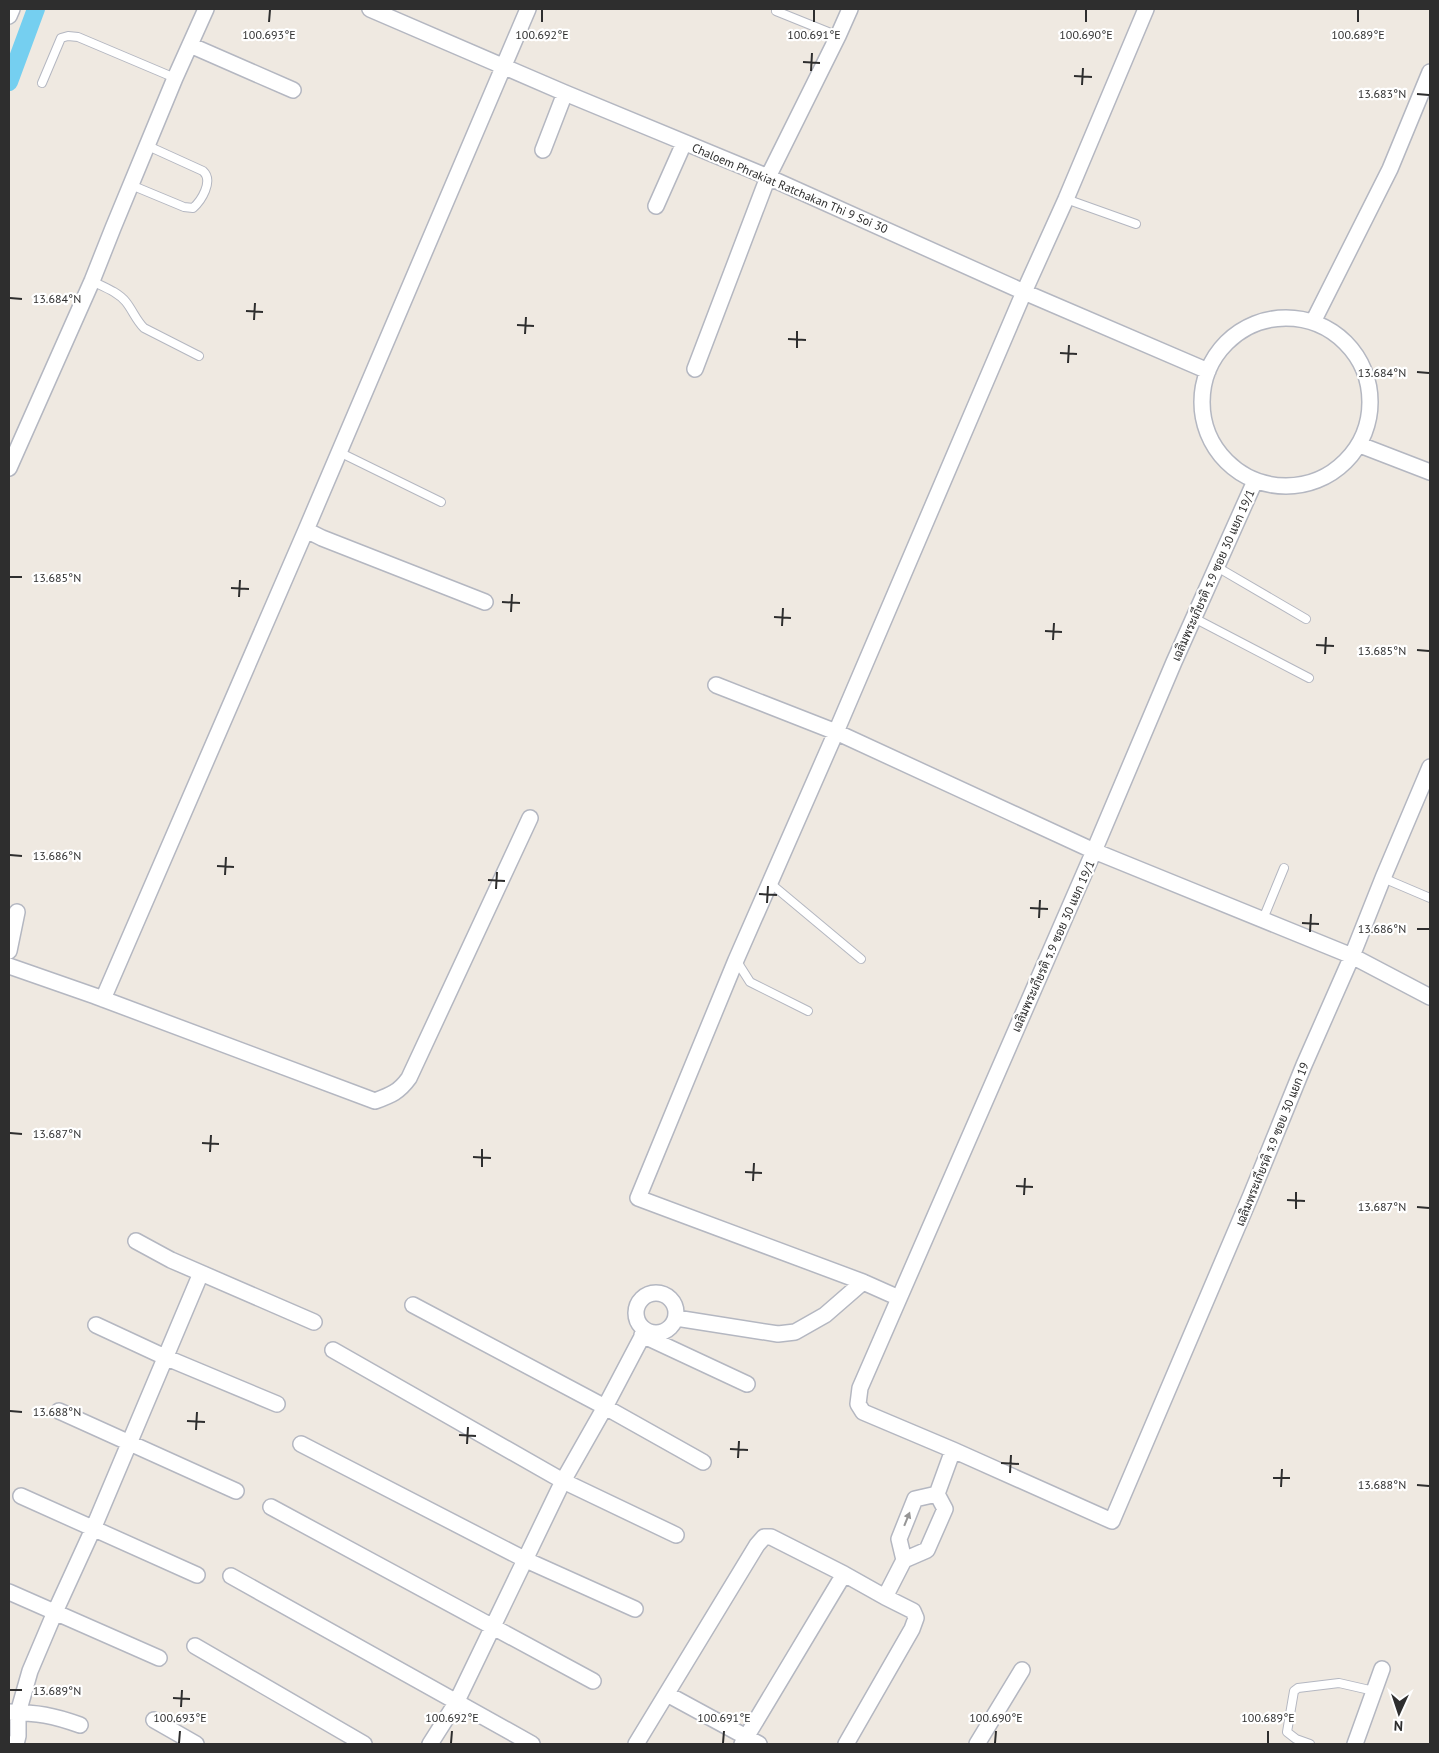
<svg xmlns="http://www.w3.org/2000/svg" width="1439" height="1753" font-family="'PT Sans',Sarabun,sans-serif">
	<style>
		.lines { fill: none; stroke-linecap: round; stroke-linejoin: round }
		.canal { stroke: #75cff0; stroke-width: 18 }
		.lane-casing { stroke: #b4b7c1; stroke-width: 10 }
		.street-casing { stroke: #b4b7c1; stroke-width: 18 }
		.lane { stroke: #fff; stroke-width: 8 }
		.street { stroke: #fff; stroke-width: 15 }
		.oneway { fill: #969696 }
		.ticks { fill: none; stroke: #2e2e2e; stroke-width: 2 }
		.labels { text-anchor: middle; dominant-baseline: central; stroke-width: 4.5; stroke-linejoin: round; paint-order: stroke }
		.street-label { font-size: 12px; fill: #2e2e2e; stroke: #fff }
		.ticks-label { font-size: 12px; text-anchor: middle; fill: #2e2e2e; stroke: #fff; stroke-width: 4.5; stroke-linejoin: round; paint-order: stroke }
	</style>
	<rect width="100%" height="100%" fill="#efe9e1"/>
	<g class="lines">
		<path class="canal" d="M9 82 36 9"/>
		<defs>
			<path id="lane" d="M776 11 838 36
				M42 83 61 38 68 36 78 37 175 78
				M131 185 184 207 193 208C201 201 214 181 203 171L148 146
				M1066 199 1136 224
				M92 281C104 287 118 292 126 302 133 311 136 320 144 328L199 356
				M339 452 441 502
				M1217 567 1306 619
				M1194 618 1309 678
				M1383 878 1430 898
				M770 883 861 959
				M1263 919 1284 868
				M736 960 750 982 808 1011
				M1310 1744 1296 1739 1287 1732 1294 1691 1298 1688 1339 1683 1374 1691"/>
			<path id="street" d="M370 9 565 93 768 177 1024 292 1208 371
				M9 16 12 9
				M190 45 293 90
				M543 150 565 93
				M656 206 684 143
				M1202 402a84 84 0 1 1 168 0a84 84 0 1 1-168 0Z
				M1313 322 1390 169 1430 72
				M695 369 768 177 838 36 850 9
				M1360 445 1430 472
				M9 468 92 281 113 228 175 78 206 9
				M1255 481 1174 662 1094 851 860 1388 858 1404 863 1412 953 1450 1112 1521 1251 1195 1304 1065 1352 956 1383 878 1430 767
				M306 530 322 538 485 602
				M716 685 836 732 1094 851 1352 956 1430 997
				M9 951 17 912
				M9 966 95 996 375 1101C391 1095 399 1092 409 1078L530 818
				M103 999 306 530 528 9
				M136 1241 171 1260 314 1322
				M636 1313a20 20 0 1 1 40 0a20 20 0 1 1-40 0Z
				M899 1298 863 1282 638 1198 736 960 836 732 1024 292 1066 199 1146 9
				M413 1305 605 1407 703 1462
				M676 1318 778 1334 795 1332 825 1315 863 1282
				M96 1325 167 1358 277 1404
				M642 1335 747 1384
				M333 1350 563 1481 676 1535
				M59 1411 236 1491
				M301 1444 526 1560 635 1609
				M21 1496 197 1575
				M271 1507 593 1681
				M904 1560 899 1539 915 1499 937 1494
				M231 1576 532 1744
				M9 1592 159 1658
				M195 1646 364 1744
				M667 1694 759 1744
				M9 1712C38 1713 52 1715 80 1725
				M154 1720 196 1744
				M16 1744 18 1736V1713L30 1671 55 1612 93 1529 201 1273
				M430 1744 456 1703 563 1481 605 1407 645 1331
				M636 1744 757 1545 764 1537H771L844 1574
				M742 1744 844 1574 885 1597
				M846 1744 912 1629 916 1618 913 1611 885 1597 904 1560 927 1550 945 1509 937 1494 953 1450
				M977 1744 1022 1670
				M1355 1744 1382 1669"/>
		</defs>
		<use href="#lane" class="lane-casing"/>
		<use href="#street" class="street-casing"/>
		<use href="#lane" class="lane"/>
		<use href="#street" class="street"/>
	</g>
	<defs><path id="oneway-solid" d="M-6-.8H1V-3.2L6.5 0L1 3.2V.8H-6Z" transform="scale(1.25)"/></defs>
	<use class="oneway" href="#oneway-solid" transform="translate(907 1519) rotate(-68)"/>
	<path class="ticks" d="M269 22 270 10M542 22V10M814 22V10M1086 22V10M1358 22V10M803 62 820 63M811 71 812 53M1074 76 1092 77M1082 85 1083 68M1417 94 1429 95M10 298 22 299M246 311 263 312M254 320 255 303M517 325 534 326M525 334 526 317M788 339 806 340M797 348V331M1060 353 1077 354M1068 363 1069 345M1417 372 1429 373M10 577H22M231 588 249 589M239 597 240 580M502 602 520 603M511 612 512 594M774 617 791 618M782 626 783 608M1045 631 1062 632M1053 640 1054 623M1316 645 1334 646M1417 650 1429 651M1325 654 1326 637M10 855 22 856M217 866 234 867M225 875 226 857M488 880 505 881M496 889 497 872M759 894 777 895M767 903 768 886M1030 908 1048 909M1039 918 1040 900M1302 923 1319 924M1417 929H1429M1310 932 1311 914M10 1133 22 1134M202 1143 219 1144M210 1152 211 1135M473 1157 491 1158M482 1167V1149M745 1172 762 1173M753 1181 754 1163M1016 1186 1033 1187M1024 1195 1025 1178M1287 1200 1305 1201M1417 1207 1429 1208M1296 1209V1192M10 1411 22 1412M187 1421 205 1422M196 1430 197 1412M459 1435 476 1436M467 1444 468 1427M730 1449 748 1450M738 1458 739 1441M1001 1463 1019 1464M1010 1473 1011 1455M1273 1478H1290M1417 1485 1429 1486M1281 1487 1282 1469M10 1690H22M173 1698 190 1699M181 1707 182 1690M179 1743 180 1731M451 1743 452 1731M723 1743 724 1731M995 1743 996 1731M1268 1743V1731"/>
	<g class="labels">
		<g class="street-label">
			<text transform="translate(790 188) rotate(23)">Chaloem Phrakiat Ratchakan Thi 9 Soi 30</text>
			<text transform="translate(1213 575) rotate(-66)">เฉลิมพระเกียรติ ร.9 ซอย 30 แยก 19/1</text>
			<text transform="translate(1053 946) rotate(-66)">เฉลิมพระเกียรติ ร.9 ซอย 30 แยก 19/1</text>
			<text transform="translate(1272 1144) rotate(-68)">เฉลิมพระเกียรติ ร.9 ซอย 30 แยก 19</text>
		</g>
	</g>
	<g class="ticks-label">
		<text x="269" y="39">100.693°E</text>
		<text x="542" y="39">100.692°E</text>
		<text x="814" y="39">100.691°E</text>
		<text x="1086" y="39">100.690°E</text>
		<text x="1358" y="39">100.689°E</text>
		<text x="1382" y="98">13.683°N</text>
		<text x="57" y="303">13.684°N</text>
		<text x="1382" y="377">13.684°N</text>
		<text x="57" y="582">13.685°N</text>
		<text x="1382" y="655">13.685°N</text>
		<text x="57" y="860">13.686°N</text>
		<text x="1382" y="933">13.686°N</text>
		<text x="57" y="1138">13.687°N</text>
		<text x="1382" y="1211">13.687°N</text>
		<text x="57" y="1416">13.688°N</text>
		<text x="1382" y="1489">13.688°N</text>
		<text x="57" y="1695">13.689°N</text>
		<text x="180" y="1722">100.693°E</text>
		<text x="452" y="1722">100.692°E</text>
		<text x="724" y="1722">100.691°E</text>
		<text x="996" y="1722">100.690°E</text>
		<text x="1268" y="1722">100.689°E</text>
	</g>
	<rect width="1439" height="1753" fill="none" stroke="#2e2e2e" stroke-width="20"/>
	<g transform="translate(1399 1713) rotate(183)" stroke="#ffffff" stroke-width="4" paint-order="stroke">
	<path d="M0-4L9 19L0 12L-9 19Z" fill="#2e2e2e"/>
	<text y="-8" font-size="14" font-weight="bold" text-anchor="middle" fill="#2e2e2e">N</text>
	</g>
</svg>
